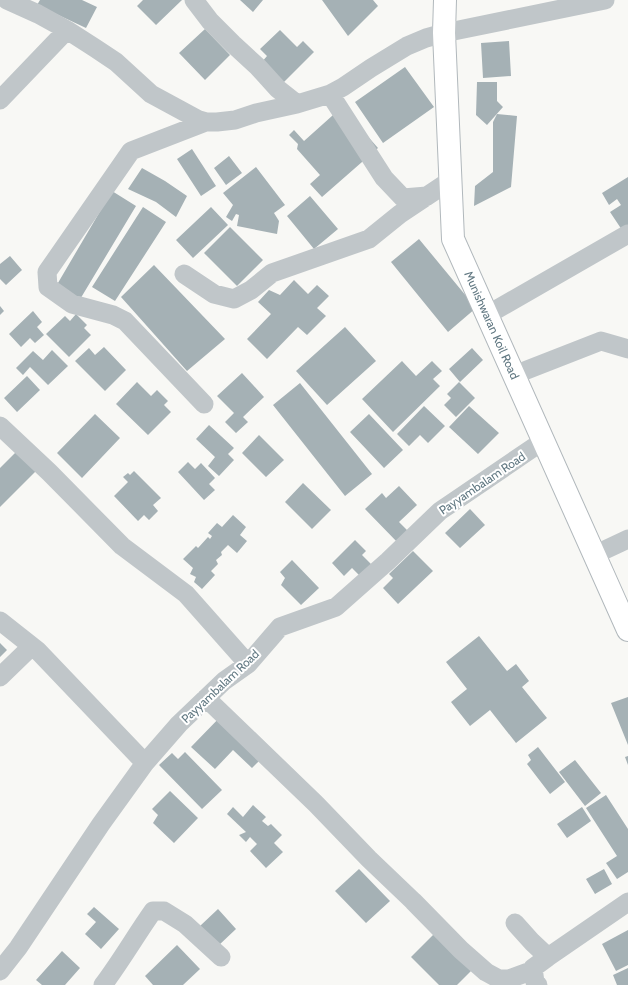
<svg xmlns="http://www.w3.org/2000/svg" width="628" height="985" font-family="Cabin,sans-serif">
	<style>
		.building { fill: #a5b1b5 }
		.lines { fill: none; stroke-linecap: round; stroke-linejoin: round }
		.major-casing { stroke: #b1b8bc; stroke-width: 24 }
		.minor { stroke: #c0c6c9; stroke-width: 19 }
		.major { stroke: #fff; stroke-width: 22 }
		.labels { text-anchor: middle; dominant-baseline: central; stroke-width: 4; stroke-linejoin: round; paint-order: stroke }
		.street-label { font-size: 12px; fill: #617882; stroke: #fff }
	</style>
	<rect width="100%" height="100%" fill="#f8f8f5"/>
	<path class="building" d="M40 0H82L97 7 86 28 37 5Z
		M143 0H182L156 25 137 6Z
		M240 0H263L253 12Z
		M322 0H373L378 6 348 36Z
		M205 29 230 55 205 80 179 53Z
		M280 30 297 47 303 41 314 52 282 84 261 63 267 56 260 49Z
		M509 41 511 76 483 78 481 43Z
		M405 67 434 107 383 143 355 102Z
		M477 82H497V101L503 107 487 125 476 115Z
		M342 107 378 148 322 197 310 184 320 175 297 149 298 144 289 135 294 130 304 141Z
		M497 114 517 116 511 187 474 206 475 186 493 172V122Z
		M192 149 216 186 201 196 177 159Z
		M229 156 242 173 226 185 214 168Z
		M256 167 285 205 274 213 279 221 277 234 237 226 239 215 236 214 232 221 226 217 233 205 223 193Z
		M142 168 165 181 187 196 176 217 156 202 128 189Z
		M628 177V227L622 230 610 212 621 205 617 199 609 205 602 193Z
		M112 191 136 206 79 301 55 288Z
		M310 196 338 229 314 249 287 216Z
		M143 207 166 222 115 301 92 287Z
		M211 207 228 225 193 258 176 240Z
		M230 227 263 260 237 286 204 253Z
		M419 239 476 308 448 332 391 262Z
		M10 256 22 270 6 285 0 279V264Z
		M154 265 225 339 187 371 121 297Z
		M294 280 308 294 317 285 329 296 317 308 326 316 307 335 298 327 267 359 247 339 271 314 258 302 269 290 280 295Z
		M0 306 4 311 0 315Z
		M33 311 42 322 37 327 44 335 35 343 30 338 21 347 9 334Z
		M76 314 87 325 84 328 91 335 69 357 46 334 65 316 70 321Z
		M345 327 376 361 327 405 296 371Z
		M104 347 126 370 105 391 75 361 89 348 95 355Z
		M472 348 483 360 460 382 449 369Z
		M52 350 68 366 48 385 30 367 23 375 16 368 33 351 43 360Z
		M402 361 416 376 432 361 442 371 433 379 440 386 393 432 362 399Z
		M242 373 264 397 243 417 248 422 236 433 225 422 234 413 217 396Z
		M27 376 40 390 17 412 4 398Z
		M137 382 151 396 157 390 168 401 164 405 171 412 148 435 116 404Z
		M459 382 475 398 456 417 444 405 451 398 447 394Z
		M300 383 372 474 345 496 273 405Z
		M424 406 445 426 428 443 420 435 409 446 397 434Z
		M469 406 499 433 478 454 449 427Z
		M95 414 120 438 82 478 57 453Z
		M369 414 403 450 384 468 350 432Z
		M209 425 234 448 228 454 234 460 219 476 208 466 215 457 196 439Z
		M259 435 284 460 266 477 242 453Z
		M17 451 36 471 0 507V468Z
		M188 462 195 469 201 463 215 478 209 484 215 490 204 500 178 472Z
		M134 471 161 498 153 505 158 511 149 520 144 515 138 521 114 496 128 482 123 477 128 473 130 475Z
		M303 483 331 510 312 529 285 502Z
		M399 486 417 505 399 522 410 533 399 544 365 509 382 493 386 498Z
		M470 509 485 525 460 548 445 533Z
		M233 515 246 527 240 535 247 541 237 553 228 545 221 552 222 555 216 560 218 564 211 571 215 575 202 589 194 582 196 577 190 574 193 568 183 559 196 546 198 548 208 537 210 539 212 536 208 533 217 523 222 527Z
		M355 540 366 551 362 555 376 569 364 580 352 568 344 576 332 563Z
		M413 551 433 571 398 604 383 588 393 578 389 574Z
		M292 560 319 588 301 605 281 585 285 578 280 572Z
		M479 636 507 671 516 664 529 681 522 687 547 718 516 743 490 710 470 726 451 702 467 689 446 662Z
		M0 643 7 650 0 657Z
		M628 697V745L611 703Z
		M224 713 267 753 252 768 233 750 215 769 191 747Z
		M538 747 565 782 550 794 527 764 531 760 528 755Z
		M185 752 222 790 202 809 159 765 172 753 178 759Z
		M628 756V765L625 757Z
		M575 760 601 793 585 806 559 772Z
		M170 791 198 818 174 843 153 823 158 815 152 809Z
		M606 795 628 829V872L617 879 606 863 617 856 586 808Z
		M253 805 266 817 262 821 268 826 271 824 282 835 274 843 283 852 266 868 250 851 257 844 250 837 246 842 239 835 246 832 227 814 233 807 243 817Z
		M582 807 591 821 567 838 557 824Z
		M359 869 390 901 366 923 335 891Z
		M604 869 612 884 595 894 586 879Z
		M94 907 119 929 101 949 85 934 96 922 87 914Z
		M218 909 236 929 218 946 200 926Z
		M628 930V965L616 971 602 944Z
		M436 932 473 969 457 985H439L411 957Z
		M177 945 200 969 183 985H153L145 976Z
		M62 951 80 968 65 985H42L36 980Z
		M628 968V985H617L613 975Z"/>
	<g class="lines">
		<defs>
			<path id="major" d="M445 0 444 33 453 239 628 630"/>
		</defs>
		<use href="#major" class="major-casing"/>
		<path class="minor" d="M7 0 38 14 67 30 95 48 116 62 151 94 199 120 206 122H217L235 120 256 113 297 104 330 94 343 87 371 68 407 46 426 38 444 33 605 0
			M194 0 210 21 233 44 258 67 278 89 297 104
			M330 94 384 178 403 198 427 196
			M0 100 67 30
			M184 274 214 294 234 299 251 290 272 273 369 239 400 214 451 180
			M487 315 628 234
			M514 375 601 341 628 349
			M204 404 125 321 113 315 72 304 48 287 47 272 131 151 206 122
			M0 426 49 472 122 546 186 594 248 664
			M594 555 628 539
			M0 621 38 651 145 763
			M0 677 32 646
			M206 698 316 804 369 859 413 901 461 950 486 972 499 979H509L531 971 533 968
			M515 923 532 942 548 957 533 968 535 982 538 985
			M548 957 628 902
			M0 971 18 948 101 824 145 763 179 724 224 681 248 664 280 627 336 607 388 561 440 511 543 441
			M103 985C121 961 136 935 153 911H164L185 924 221 957"/>
		<use href="#major" class="major"/>
	</g>
	<g class="labels">
		<g class="street-label">
			<text transform="translate(492 325) rotate(66)">Munishwaran Koil Road</text>
			<text transform="translate(482 483) rotate(-34)">Payyambalam Road</text>
			<text transform="translate(220 686) rotate(-43)">Payyambalam Road</text>
		</g>
	</g>
</svg>
